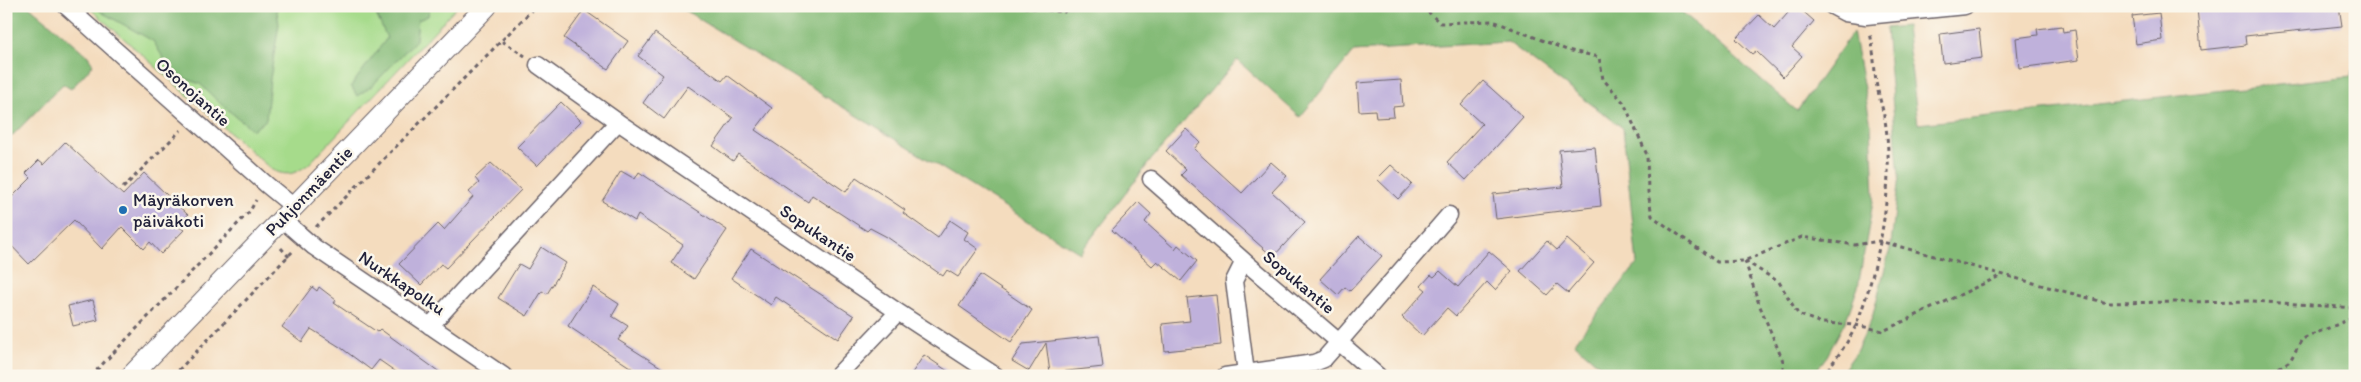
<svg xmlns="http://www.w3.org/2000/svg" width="2361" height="382" font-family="Itim,sans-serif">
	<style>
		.green { fill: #a6db8b; stroke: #647e63 }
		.forest { fill: #84bb77; stroke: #536e59 }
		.building { fill: #bfb1db }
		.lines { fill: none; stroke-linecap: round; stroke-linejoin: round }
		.minor-casing { stroke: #6c6369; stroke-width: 19 }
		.tertiary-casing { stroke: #6c6369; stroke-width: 22 }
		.path { stroke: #6c6369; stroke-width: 3; stroke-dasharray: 4 4; stroke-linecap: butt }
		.minor { stroke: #fff; stroke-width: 16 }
		.tertiary { stroke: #fff; stroke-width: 20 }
		.poi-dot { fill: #1f6fb2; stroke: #fbf7ec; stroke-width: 2 }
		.labels { text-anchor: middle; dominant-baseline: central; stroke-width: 5; stroke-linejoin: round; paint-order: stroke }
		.street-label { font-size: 18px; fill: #22223b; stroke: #fbf7ec }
		.poi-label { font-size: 18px; fill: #22223b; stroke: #fbf7ec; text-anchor: start }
	</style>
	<rect width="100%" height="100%" fill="#fbf7ec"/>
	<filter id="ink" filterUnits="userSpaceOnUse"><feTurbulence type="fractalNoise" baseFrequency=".02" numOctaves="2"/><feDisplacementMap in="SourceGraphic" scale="10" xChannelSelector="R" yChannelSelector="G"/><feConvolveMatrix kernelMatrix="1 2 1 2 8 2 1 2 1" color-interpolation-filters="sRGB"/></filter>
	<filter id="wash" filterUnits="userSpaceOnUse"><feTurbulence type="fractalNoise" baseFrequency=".0096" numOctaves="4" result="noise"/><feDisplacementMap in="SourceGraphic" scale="20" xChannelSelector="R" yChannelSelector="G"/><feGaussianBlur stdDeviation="1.12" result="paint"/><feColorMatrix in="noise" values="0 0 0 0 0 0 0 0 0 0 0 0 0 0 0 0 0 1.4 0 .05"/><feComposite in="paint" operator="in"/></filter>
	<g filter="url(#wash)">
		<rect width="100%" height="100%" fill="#f4dcbe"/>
		<path class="green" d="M87 6H458L309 164C295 174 288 177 272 170Z"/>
		<path class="forest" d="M6 6H29L88 56 93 65 71 89 63 84 6 142Z
			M95 6H276L279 24 270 79 266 120 253 130 223 106 200 84 173 74 153 41 101 12Z
			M379 6H430L428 16 418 20 416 40 372 86 357 96 351 86 387 38 376 14Z
			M678 6H1675L1797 111 1853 32 1871 125 1874 196 1858 287 1846 320 1827 356 1812 376H1612L1574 343 1637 264 1623 128 1508 42 1354 51 1300 117 1237 60 1151 160 1080 253Z
			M1906 26 1918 124 2351 76 2355 63V376H1839L1855 354 1872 318 1891 245 1899 176 1886 28Z"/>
		<g id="blocks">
			<path class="building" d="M1794 6H1797L1814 21 1792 47 1802 56 1783 77 1756 51 1752 54 1736 39 1759 15 1774 29Z
				M2216 6H2339L2342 26 2245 36 2246 45 2201 50 2197 8Z
				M584 10 628 41 608 69 564 38Z
				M2159 13 2162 40 2136 44 2132 16Z
				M2062 26 2063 32 2075 30 2079 60 2019 68 2016 38 2038 35 2037 29Z
				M1979 29 1982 58 1943 63 1940 34Z
				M655 33 722 81 727 75 772 108 755 130 846 192 856 177 905 210 903 213 938 238 950 220 968 232 964 239 978 249 958 277 947 270 943 276 887 237 870 228 867 231 812 195 808 202 738 154 733 161 713 146 733 118 688 86 664 119 643 103 663 75 638 56Z
				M1401 80 1403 106 1393 107 1394 117 1376 118 1375 110 1359 111 1357 83Z
				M1483 81 1523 117 1466 180 1447 162 1482 124 1461 105Z
				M561 102 581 121 537 166 517 147Z
				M1186 129 1200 142 1194 149 1242 193 1271 162 1287 176 1272 192 1305 222 1273 257 1181 175 1186 170 1166 151Z
				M65 142 123 195 144 173 188 215 178 226 184 230 161 254 150 242 144 249 122 227 102 249 74 220 29 264 6 240V203L31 178 26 173 39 160 44 164Z
				M1595 147 1601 206 1496 219 1493 194 1563 187 1559 150Z
				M491 163 521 190 446 268 441 264 421 285 399 264 438 224 444 230 473 197 469 192 479 183 475 178Z
				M1391 165 1412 184 1398 199 1377 179Z
				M621 171 635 179 639 172 727 230 694 279 671 263 683 245 638 215 635 221 602 201Z
				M1138 202 1151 214 1145 222 1175 249 1178 245 1197 261 1181 281 1157 261 1152 266 1112 230Z
				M1359 236 1382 256 1350 291 1345 287 1338 295 1320 279Z
				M1567 239 1594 263 1568 293 1557 284 1547 295 1520 271 1547 241 1557 250Z
				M541 247 566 263 547 294 542 291 527 316 498 298 519 264 528 269Z
				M751 249 854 316 838 339 776 297 771 305 731 278Z
				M1489 251 1512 271 1495 290 1487 282 1456 316 1447 308 1422 336 1402 317 1426 290 1421 286 1431 275 1434 277 1440 271 1458 287Z
				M980 275 1032 310 1011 342 959 306Z
				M312 287 317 291 319 287 336 300 334 303 377 332 380 329 445 376H402L379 360 371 370 340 347 311 329 302 342 282 327Z
				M593 287 619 304 612 316 628 326 618 340 675 376H629L633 369 568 326Z
				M1216 295 1221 345 1165 351 1162 324 1190 321 1187 298Z
				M93 300 98 320 73 326 68 306Z
				M1099 336 1103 367 1050 373 1046 343 1029 371 1012 361 1023 344Z
				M924 355 955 376H910Z"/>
		</g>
	</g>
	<g filter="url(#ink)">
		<use href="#blocks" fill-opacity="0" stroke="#6c6369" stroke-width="1"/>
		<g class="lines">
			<defs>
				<path id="minor" d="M66 6 267 185 294 207
					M1832 6 1845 13 1866 16 1965 6
					M538 65 618 122
					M1151 179 1244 261
					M282 219 314 247 504 376
					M430 326 618 122 898 312 996 376
					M837 376 898 312
					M1225 376 1314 363 1324 359 1339 342 1244 261 1234 281 1246 373
					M1378 376 1339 342 1449 215"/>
				<path id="tertiary" d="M131 376 487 6"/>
			</defs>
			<use href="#minor" class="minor-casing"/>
			<use href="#tertiary" class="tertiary-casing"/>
			<path class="path" d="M1016 6 1064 12 1069 6
				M1422 6 1440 23 1493 21 1567 50 1599 57 1603 79 1624 103 1647 155 1648 192 1652 216 1717 262 1744 261 1802 237 1855 245 1879 241 2107 303 2252 301 2355 308
				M502 41 525 56
				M123 188 181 130
				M316 227 536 6
				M281 248 289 257
				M1745 261 1779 282 1798 314 1821 323 1856 325 1883 331 2002 275
				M1745 261 1759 304 1783 361V376
				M91 376 250 211 256 200
				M173 376 293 251
				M1823 376C1835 359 1848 344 1856 325 1879 268 1894 188 1886 127 1884 112 1879 97 1876 82 1874 66 1874 50 1870 33
				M2265 376 2290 361 2302 339 2355 317"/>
			<use href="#minor" class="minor"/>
			<use href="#tertiary" class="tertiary"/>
		</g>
	</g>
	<circle class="poi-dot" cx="123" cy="210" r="5"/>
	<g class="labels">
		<g class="street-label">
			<text transform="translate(193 92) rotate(42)">Osonojantie</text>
			<text transform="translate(309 191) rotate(-46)">Puhjonmäentie</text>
			<text transform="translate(818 233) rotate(34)">Sopukantie</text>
			<text transform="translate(1299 282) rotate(40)">Sopukantie</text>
			<text transform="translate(402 283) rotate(34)">Nurkkapolku</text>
		</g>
		<g class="poi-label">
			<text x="133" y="200">Mäyräkorven<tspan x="133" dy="21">päiväkoti</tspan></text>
		</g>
	</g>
	<rect width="2361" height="382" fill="none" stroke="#fbf7ec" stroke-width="25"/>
</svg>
